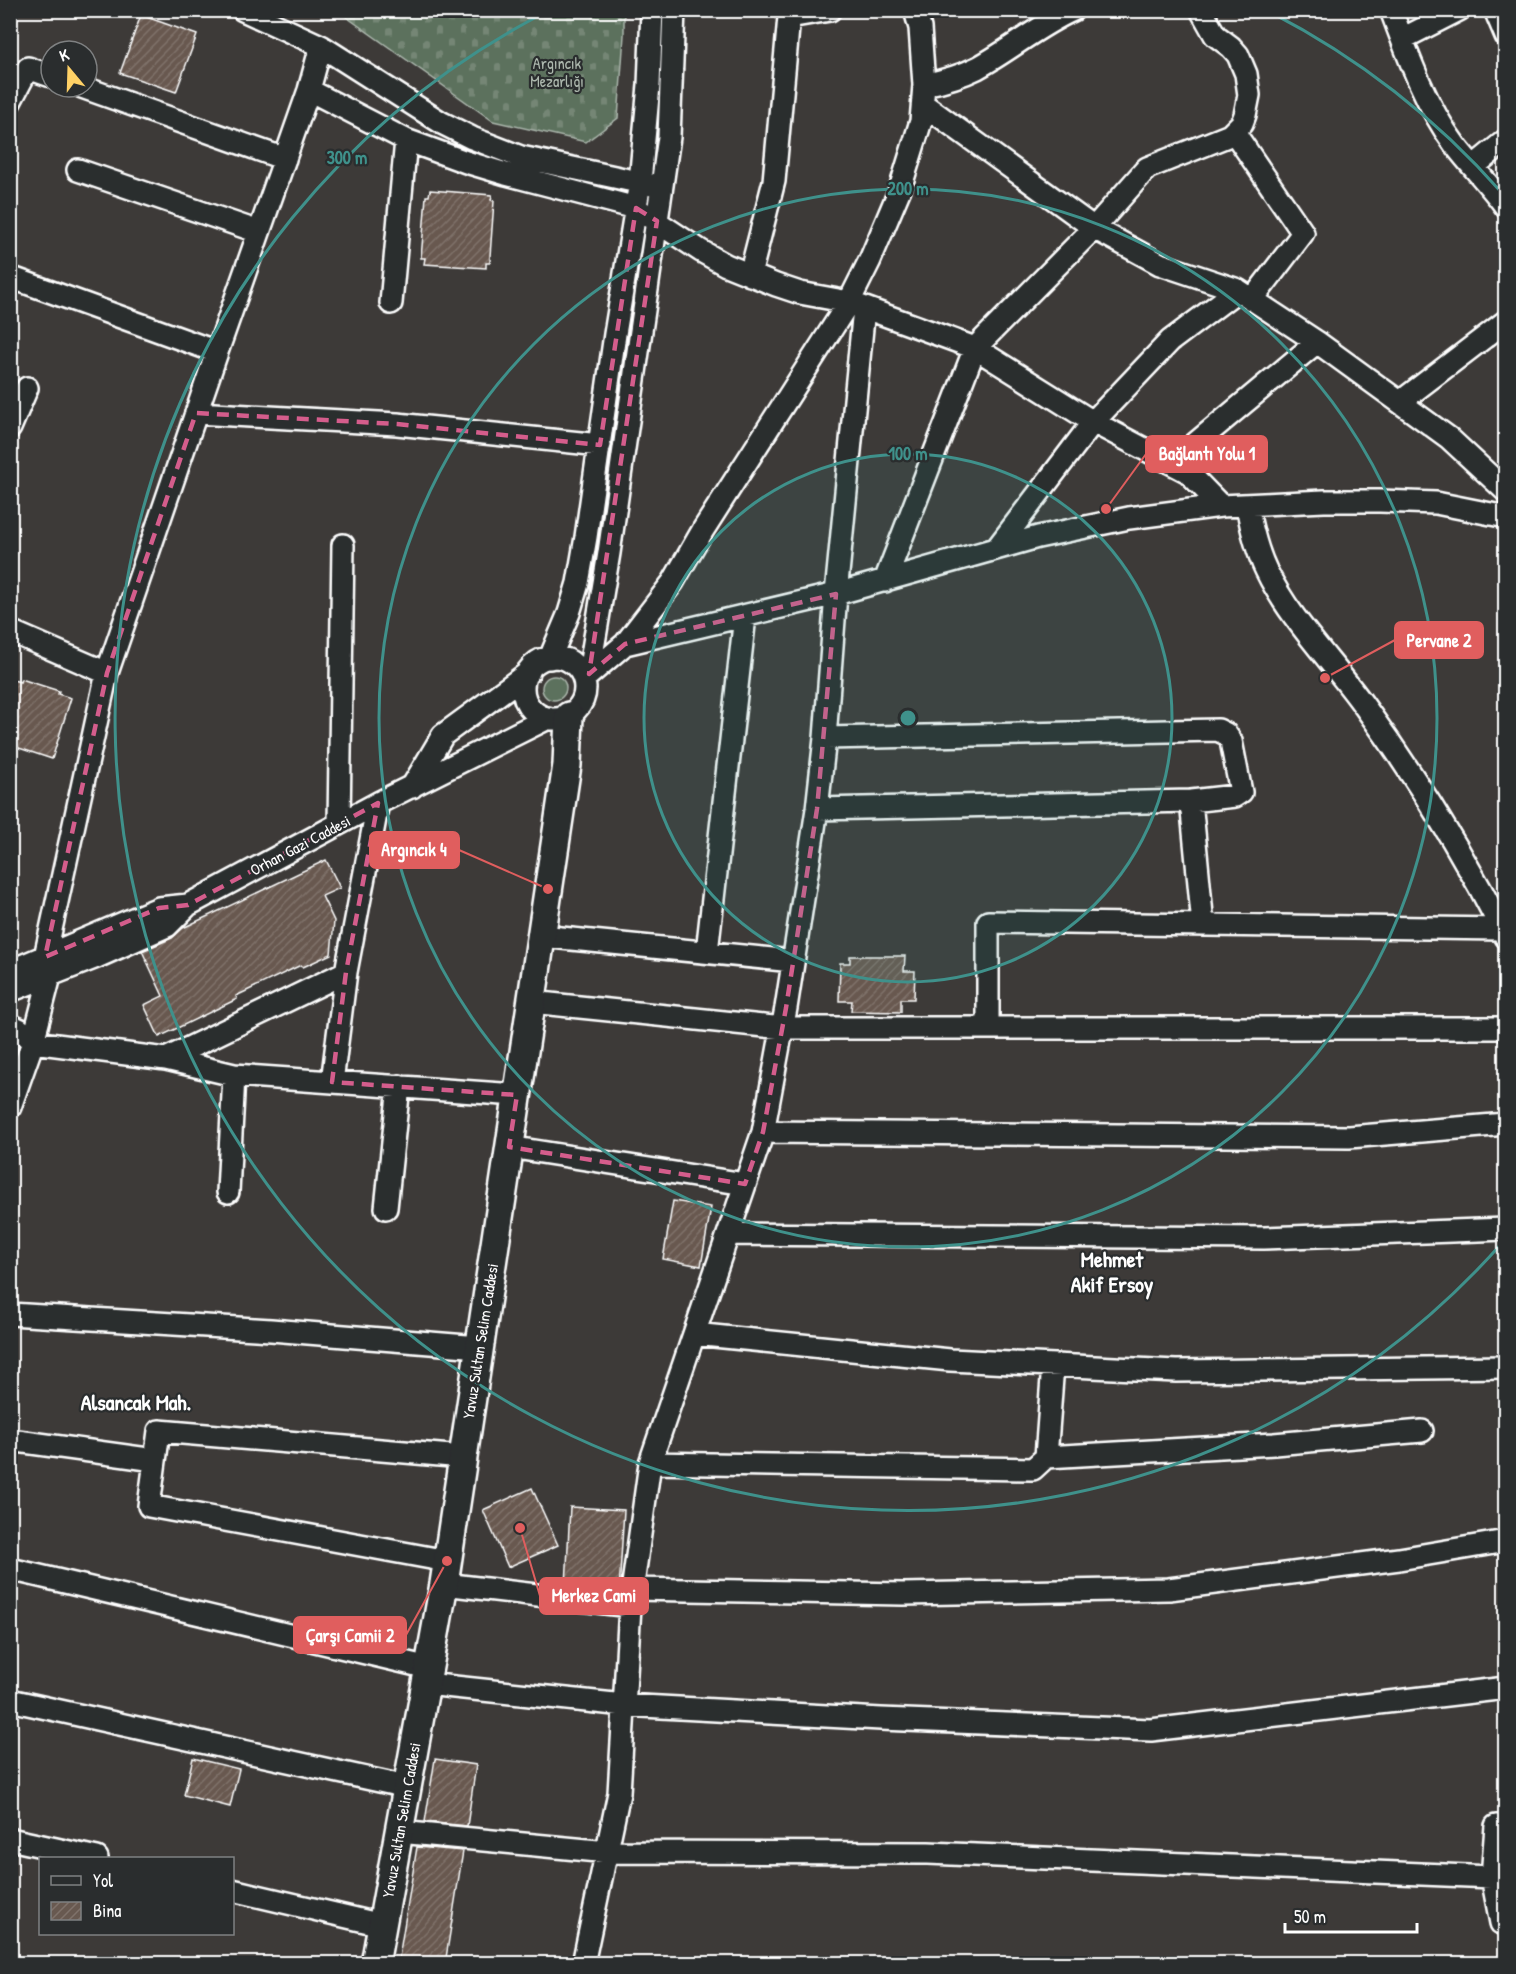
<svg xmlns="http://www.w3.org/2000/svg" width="1516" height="1974" font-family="'Patrick Hand',sans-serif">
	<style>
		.green { fill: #5b715d; stroke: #adb8ae; stroke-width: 1.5 }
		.cemetery { fill: url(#cemetery-stones); stroke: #adb8ae; stroke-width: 1.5 }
		.building { fill: url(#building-hatch); stroke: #fff; stroke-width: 1.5 }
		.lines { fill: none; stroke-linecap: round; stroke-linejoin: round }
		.minor-casing { stroke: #fff; stroke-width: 26 }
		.major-casing { stroke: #fff; stroke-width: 32 }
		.minor { stroke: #2a2d2e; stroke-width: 21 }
		.major { stroke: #2a2d2e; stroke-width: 27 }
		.marked { fill: none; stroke: #d45d8c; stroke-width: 4.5; stroke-dasharray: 12 8; stroke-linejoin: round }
		.ring { fill: none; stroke: #3f918b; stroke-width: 3 }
		.labels { text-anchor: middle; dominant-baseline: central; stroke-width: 4.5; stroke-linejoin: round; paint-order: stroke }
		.park-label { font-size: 16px; fill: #adb8ae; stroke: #2a2d2e }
		.street-label { font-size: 16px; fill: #fff; stroke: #2a2d2e }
		.district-label { font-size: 22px; font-weight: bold; fill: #fff; stroke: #2a2d2e }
		.centre { fill: #3f918b; stroke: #2a2d2e; stroke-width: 3 }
		.ring-label { font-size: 18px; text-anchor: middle; font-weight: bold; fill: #3f918b; stroke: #2a2d2e; stroke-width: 4.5; stroke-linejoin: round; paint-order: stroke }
		.leader { fill: none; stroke: #e05e5e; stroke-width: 2 }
		.callout-dot { fill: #e05e5e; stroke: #2a2d2e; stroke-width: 2 }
		.callout { fill: #e05e5e; stroke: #e05e5e; stroke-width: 2 }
		.callout-label { font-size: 18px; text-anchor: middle; font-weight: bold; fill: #fff }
	</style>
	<defs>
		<pattern id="cemetery-stones" width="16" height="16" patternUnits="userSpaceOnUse" patternTransform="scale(1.5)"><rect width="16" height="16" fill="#5b715d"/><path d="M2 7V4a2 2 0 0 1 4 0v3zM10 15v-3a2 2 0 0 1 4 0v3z" fill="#748675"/></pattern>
		<pattern id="building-hatch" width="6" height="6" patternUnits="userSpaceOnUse" patternTransform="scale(1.5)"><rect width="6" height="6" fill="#685950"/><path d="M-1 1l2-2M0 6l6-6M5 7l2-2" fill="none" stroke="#7f726a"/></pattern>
	</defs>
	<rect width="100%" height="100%" fill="#3d3a38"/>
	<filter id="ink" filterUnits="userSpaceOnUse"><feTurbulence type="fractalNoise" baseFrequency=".0167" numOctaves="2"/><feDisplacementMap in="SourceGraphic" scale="12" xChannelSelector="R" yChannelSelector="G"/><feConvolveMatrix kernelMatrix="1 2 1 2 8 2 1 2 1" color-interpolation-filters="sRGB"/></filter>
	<g filter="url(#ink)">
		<path class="green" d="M542 688a12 12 0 1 1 24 0a12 12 0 1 1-24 0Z"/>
		<path class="cemetery" d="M338 11H624V35L618 118 586 142 493 121Z"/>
		<path class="building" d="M141 15 197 35 176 92 120 73Z
			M430 190 492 195 491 200 494 201 490 256V263H486V268L424 264 425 258H421L423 235 426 196H429Z
			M10 679 20 682 21 679 59 691 58 694 71 698 52 759 10 745Z
			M326 860 340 888 322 896 334 921 331 954 303 967 301 965 236 996 237 999 159 1037 144 1005 163 996 142 951 172 938 183 928Z
			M850 956H905L904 971H915L914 999H901V1012L851 1011 852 1001H839L840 963H850Z
			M673 1201 711 1207 701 1266 663 1259Z
			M532 1488 558 1545 508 1567 483 1510Z
			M570 1507 624 1510 619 1591 566 1586Z
			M193 1758 239 1769 230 1807 184 1795Z
			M435 1759 476 1765 467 1826 425 1822Z
			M417 1847 463 1851 445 1964H398Z"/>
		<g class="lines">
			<defs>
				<path id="minor" d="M243 10 321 46 442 123 472 138 521 157 652 185
					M1391 10C1408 56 1426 106 1455 145 1471 166 1490 185 1506 207
					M1495 10 1506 36
					M789 17 830 10
					M1402 39 1459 10
					M924 85C943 81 961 76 977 68 1010 50 1039 25 1073 10
					M82 87 285 159
					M309 90 406 140 466 162 506 174 636 208 701 251 726 265 776 285 800 293 849 302 975 348 1093 422 1188 472 1221 506
					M10 102 28 68 51 76
					M923 104 1094 228 1160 264 1238 290 1317 342 1449 438 1506 491
					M1234 132 1303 233 1252 300
					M1473 167 1506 140
					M78 170 259 232
					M750 275 774 181 789 17 788 10
					M10 277 217 352
					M391 303 406 140
					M1400 402 1506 321
					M196 413 397 424 600 445
					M10 428 27 388
					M1172 463 1317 342
					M1247 505C1251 527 1256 549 1266 570 1290 620 1333 662 1365 707 1418 780 1465 857 1506 937
					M997 548 1093 422 1170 341 1238 290
					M885 581 975 348 1094 228 1147 168 1230 135 1242 123 1245 115 1249 95 1246 74 1238 55 1231 47 1215 35 1201 10
					M10 631 107 673
					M625 644 836 594 1038 537 1129 518 1221 506 1324 501H1380L1436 503 1506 517
					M523 688a31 31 0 1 1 62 0a31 31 0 1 1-62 0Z
					M550 658 569 613 578 583 586 537 615 334 640 182 649 85 652 10
					M582 674 591 661 609 553 669 137 674 10
					M584 679 625 644 673 582 703 530 849 302 870 260 900 189 921 121 924 85 920 28 915 10
					M825 738 1218 730 1226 734 1231 741 1241 792 1235 796 1191 801
					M412 787 443 735 529 672
					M817 809 1191 801 1203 925
					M339 824 343 545
					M541 936 793 961
					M707 952 745 616
					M45 957 107 673 217 352 309 90 321 46
					M10 971 159 908 188 905
					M10 991 97 957 167 926 188 905 378 803 548 718
					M531 1002 783 1028H1506
					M10 1025 19 1029 33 1042 166 1059 234 1075 517 1095
					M988 1028V922L1502 929
					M166 1059 346 972
					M332 1082 346 972 378 803
					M10 1107 33 1042 50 976
					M763 1132 1349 1137 1506 1124
					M509 1147 745 1184
					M228 1192 234 1075
					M386 1208 399 1086
					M729 1234 1264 1238 1506 1229
					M10 1314 271 1330 479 1347
					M694 1334 950 1360 1176 1371 1506 1367
					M10 1440 155 1460
					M1046 1457 1274 1444 1422 1431
					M650 1463 1033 1469 1046 1457 1053 1365
					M447 1561 149 1506 159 1431 463 1457
					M10 1569 429 1668
					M444 1584 630 1606
					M632 1589 903 1594 1169 1589 1399 1559 1506 1541
					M426 1684 624 1705 881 1719 1151 1730 1506 1688
					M10 1700 407 1787
					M1506 1826H1496L1492 1877 1501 1923 1506 1924
					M399 1832 608 1852 928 1853 1492 1877
					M10 1839 97 1858
					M232 1890 382 1925
					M583 1964 619 1793 630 1606 650 1463 763 1132 786 1008 817 809 825 738 836 594 864 308"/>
				<path id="major" d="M375 1964 444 1584 567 765 569 716"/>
			</defs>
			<use href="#minor" class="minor-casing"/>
			<use href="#major" class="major-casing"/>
			<use href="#minor" class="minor"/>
			<use href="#major" class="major"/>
		</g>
	</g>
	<path class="marked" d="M636 208 657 221 589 674 625 644 836 594 817 809 786 1008 763 1132 745 1184 509 1147 517 1095 332 1082 346 972 378 803 188 905 159 908 45 957 107 673 196 413 397 424 600 445Z"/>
	<circle cx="908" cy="718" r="264" fill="#3f918b" fill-opacity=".12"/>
	<g class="ring">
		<circle cx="908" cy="718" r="264"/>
		<circle cx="908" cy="718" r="529"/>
		<path d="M1502 1243A793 793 0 1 1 548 11M1268 11A793 793 0 0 1 1502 193"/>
	</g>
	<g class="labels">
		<g class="park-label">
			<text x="557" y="63">Argıncık<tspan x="557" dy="18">Mezarlığı</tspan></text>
		</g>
		<g class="street-label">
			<text transform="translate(300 845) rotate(-28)">Orhan Gazi Caddesi</text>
			<text transform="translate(480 1341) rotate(-81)">Yavuz Sultan Selim Caddesi</text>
			<text transform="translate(401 1820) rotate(-80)">Yavuz Sultan Selim Caddesi</text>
		</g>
		<g class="district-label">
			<text x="1112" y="1259">Mehmet<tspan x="1112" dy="25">Akif Ersoy</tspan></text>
			<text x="136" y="1402">Alsancak Mah.</text>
		</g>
	</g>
	<circle cx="908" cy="718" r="9" class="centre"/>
	<g class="ring-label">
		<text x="347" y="164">300 m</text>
		<text x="908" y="195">200 m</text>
		<text x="908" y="460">100 m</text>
	</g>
	<path class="leader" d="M1106 509L1146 454M1325 678L1395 640M548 889L459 850M520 1528L540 1596M447 1561L406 1635"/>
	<g class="callout-dot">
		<circle cx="1106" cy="509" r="6"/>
		<circle cx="1325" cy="678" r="6"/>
		<circle cx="548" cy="889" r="6"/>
		<circle cx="520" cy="1528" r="6"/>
		<circle cx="447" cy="1561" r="6"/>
	</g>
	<g class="callout">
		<rect x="1146" y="436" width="121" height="36" rx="6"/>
		<rect x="1395" y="622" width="88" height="36" rx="6"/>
		<rect x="370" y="832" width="89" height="36" rx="6"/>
		<rect x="540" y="1578" width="108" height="36" rx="6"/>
		<rect x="294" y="1617" width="112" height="36" rx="6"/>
	</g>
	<g class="callout-label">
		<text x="1207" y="460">Bağlantı Yolu 1</text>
		<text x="1439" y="647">Pervane 2</text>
		<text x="414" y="856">Argıncık 4</text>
		<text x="594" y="1602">Merkez Cami</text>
		<text x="350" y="1642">Çarşı Camii 2</text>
	</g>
	<rect width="1516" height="1974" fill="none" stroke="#2a2d2e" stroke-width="36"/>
	<rect x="18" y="18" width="1480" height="1938" fill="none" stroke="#fff" stroke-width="2" filter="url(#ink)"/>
	<rect x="39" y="1857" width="195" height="78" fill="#2a2d2e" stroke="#7f8182" stroke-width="1.5"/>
	<rect x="51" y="1876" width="30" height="9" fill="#2a2d2e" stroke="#7f8182" stroke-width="1.5"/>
	<text x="93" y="1887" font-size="18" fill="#ffffff">Yol</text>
	<rect x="51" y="1902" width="30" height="18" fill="url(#building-hatch)" stroke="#7f8182" stroke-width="1.5"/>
	<text x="93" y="1917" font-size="18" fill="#ffffff">Bina</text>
	<g transform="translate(69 69) rotate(341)"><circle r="28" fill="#2a2d2e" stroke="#7f8182" stroke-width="1.5"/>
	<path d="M0-4.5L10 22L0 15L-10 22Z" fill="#ffd166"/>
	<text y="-9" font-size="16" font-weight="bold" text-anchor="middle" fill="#ffffff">K</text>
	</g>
	<path d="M1285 1923v9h132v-9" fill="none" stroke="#ffffff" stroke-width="3"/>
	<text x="1294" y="1923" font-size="18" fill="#ffffff" stroke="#2a2d2e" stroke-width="4.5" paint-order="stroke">50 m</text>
</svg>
